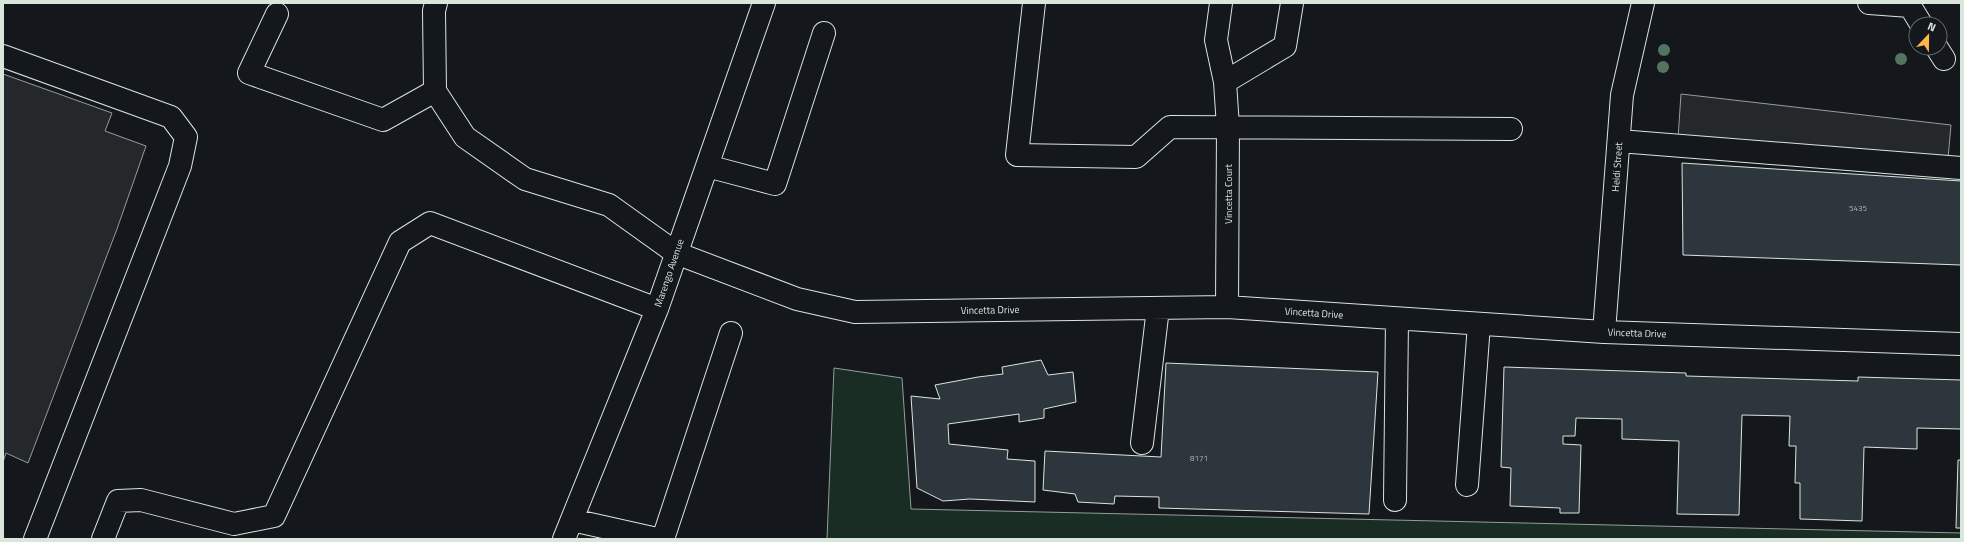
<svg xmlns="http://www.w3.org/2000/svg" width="1964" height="542" font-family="'Titillium Web',sans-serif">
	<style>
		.green { fill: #1a2d24; stroke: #939e99 }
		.parking { fill: #24282b; stroke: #939e99 }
		.building { fill: #2c363c; stroke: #d8e6dc }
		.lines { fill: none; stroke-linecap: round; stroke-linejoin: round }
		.minor-casing { stroke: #d8e6dc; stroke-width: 24 }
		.minor { stroke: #14181c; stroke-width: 22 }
		.tree { fill: #55745f }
		.labels { text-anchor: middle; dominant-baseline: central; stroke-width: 3; stroke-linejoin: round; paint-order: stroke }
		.number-label { font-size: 8px; fill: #adbab4 }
		.street-label { font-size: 10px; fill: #d8e6dc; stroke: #14181c }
	</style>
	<rect width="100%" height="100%" fill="#14181c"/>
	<path class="green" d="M834 368 902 378 911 509 1961 533V539H827Z"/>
	<path class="parking" d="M3 74 112 113 105 131 146 146 117 229 28 463 6 453 3 462Z
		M1681 94 1951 125 1947 170 1677 153Z"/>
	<path class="building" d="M1682 163 1961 181V265L1683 255Z
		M1041 360 1048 375 1073 372 1076 402 1044 409V418L1019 422V414L948 424 949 444 1008 450 1007 459 1035 461V502L970 499 943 501 917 488 911 396 940 399 935 385 978 377 1003 374 1002 367Z
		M1166 363 1378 372 1369 514 1159 508V497L1115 496 1114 504 1078 502 1075 494 1043 490 1045 451 1161 457Z
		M1504 367 1686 373V376L1858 381V377L1961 380V429L1917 428V449L1864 447 1862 521 1800 519V483H1795L1796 446H1789L1790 416 1742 415 1739 515 1677 514 1679 441 1622 439V419L1576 418 1575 436H1563V444L1581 445 1579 513H1560V508L1510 506 1511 468 1501 467Z
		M1958 460H1961V528H1956Z"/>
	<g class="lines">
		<defs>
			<path id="minor" d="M436 3 434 11 435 91 465 137 525 179 609 205 676 253 797 299 855 312 1227 307 1604 332 1961 344
				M1034 3 1017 155 1136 157 1170 127 1511 129
				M1221 3 1216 40 1225 82 1228 127 1227 307
				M1869 3 1910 6 1911 3
				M1910 6 1921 24
				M277 14 249 73 383 120 435 91
				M1937 48 1944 59
				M3 56 171 117 186 137 180 166 35 539
				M1225 82 1285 46 1292 3
				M1619 141 1961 168
				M707 166 775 184 824 33
				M1604 332 1622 95 1643 3
				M1142 443 1158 308
				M1467 485 1479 324
				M1395 500 1397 319
				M572 520 657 539
				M103 539 118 501 141 500 234 524 274 516 400 242 430 223 657 309
				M564 539 657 309 764 3
				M663 539 731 333"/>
		</defs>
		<use href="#minor" class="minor-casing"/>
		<use href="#minor" class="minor"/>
	</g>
	<g class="tree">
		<circle cx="1664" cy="50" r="6"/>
		<circle cx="1901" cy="59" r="6"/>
		<circle cx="1663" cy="67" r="6"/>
	</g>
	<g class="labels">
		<g class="number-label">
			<text x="1858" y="208">5435</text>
			<text x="1199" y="458">8171</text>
		</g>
		<g class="street-label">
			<text transform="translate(1617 167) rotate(-86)">Heidi Street</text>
			<text transform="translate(1228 194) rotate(-90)">Vincetta Court</text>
			<text transform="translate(669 273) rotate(-71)">Marengo Avenue</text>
			<text transform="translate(990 310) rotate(-1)">Vincetta Drive</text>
			<text transform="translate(1314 313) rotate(4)">Vincetta Drive</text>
			<text transform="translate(1637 333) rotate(2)">Vincetta Drive</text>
		</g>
	</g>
	<rect width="1964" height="542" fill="none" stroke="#d8e6dc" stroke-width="8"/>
	<g transform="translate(1928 36) rotate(22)"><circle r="19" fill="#14181c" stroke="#626a69"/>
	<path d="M0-3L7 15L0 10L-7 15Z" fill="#ffb74d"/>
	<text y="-6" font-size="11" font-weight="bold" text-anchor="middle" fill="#d8e6dc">N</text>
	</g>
</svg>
